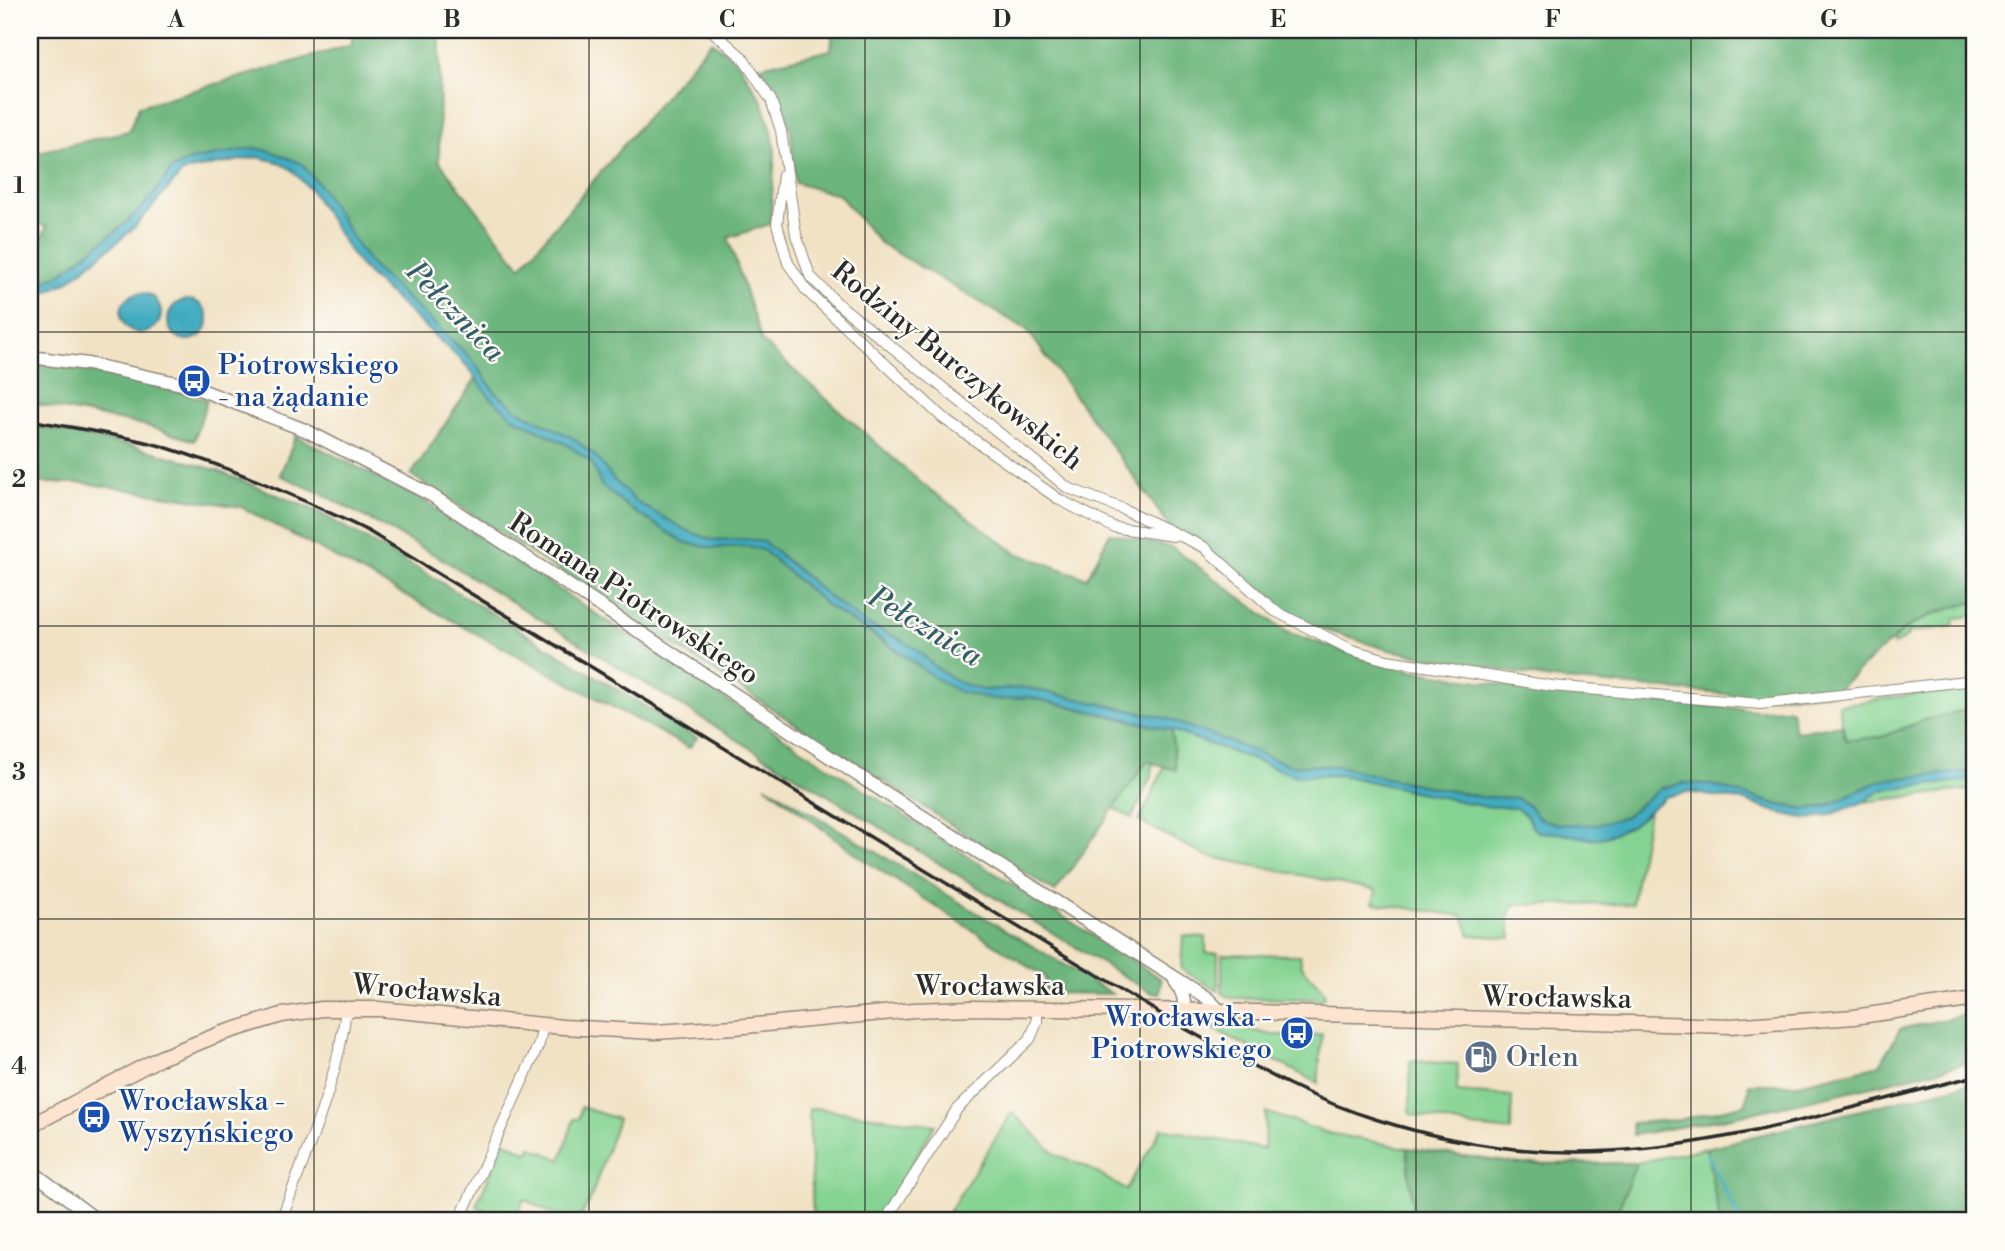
<svg xmlns="http://www.w3.org/2000/svg" width="2005" height="1251" font-family="'Libre Bodoni',serif">
	<style>
		.green { fill: #85d392; stroke: #587f5e; stroke-width: 2 }
		.forest { fill: #6cb57c; stroke: #4c7054; stroke-width: 2 }
		.water { fill: #41abc0; stroke: #366b76; stroke-width: 2 }
		.lines { fill: none; stroke-linecap: round; stroke-linejoin: round }
		.stream { stroke: #41abc0; stroke-width: 3.5 }
		.minor-casing { stroke: #8e8678; stroke-width: 12 }
		.tertiary-casing { stroke: #8e8678; stroke-width: 15 }
		.secondary-casing { stroke: #8e8678; stroke-width: 17 }
		.minor { stroke: #fff; stroke-width: 10 }
		.tertiary { stroke: #fff; stroke-width: 12 }
		.secondary { stroke: #fde4d0; stroke-width: 14 }
		.rail { stroke: #2b2b2b; stroke-width: 3.5 }
		.grid { fill: none; stroke: #2b2b2b; stroke-width: 2; stroke-opacity: 0.55 }
		.labels { text-anchor: middle; dominant-baseline: central; stroke-width: 5; stroke-linejoin: round; paint-order: stroke }
		.transit-label { font-size: 28px; fill: #164399; stroke: #fdfcf7; text-anchor: start }
		.street-label { font-size: 28px; fill: #2b2b2b; stroke: #fdfcf7 }
		.service-label { font-size: 28px; fill: #4e5e75; stroke: #fdfcf7; text-anchor: start }
		.water-label { font-size: 30px; font-style: italic; fill: #345e67; stroke: #fdfcf7 }
		.neatline { fill: none; stroke: #2b2b2b; stroke-width: 2.5 }
		.grid-label { font-size: 23px; text-anchor: middle; font-weight: bold; fill: #2b2b2b }
	</style>
	<rect width="100%" height="100%" fill="#fdfcf7"/>
	<filter id="ink" filterUnits="userSpaceOnUse"><feTurbulence type="fractalNoise" baseFrequency=".0143" numOctaves="2"/><feDisplacementMap in="SourceGraphic" scale="14" xChannelSelector="R" yChannelSelector="G"/><feConvolveMatrix kernelMatrix="1 2 1 2 8 2 1 2 1" color-interpolation-filters="sRGB"/></filter>
	<filter id="wash" filterUnits="userSpaceOnUse"><feTurbulence type="fractalNoise" baseFrequency=".00686" numOctaves="4" result="noise"/><feDisplacementMap in="SourceGraphic" scale="28" xChannelSelector="R" yChannelSelector="G"/><feGaussianBlur stdDeviation="1.57" result="paint"/><feColorMatrix in="noise" values="0 0 0 0 0 0 0 0 0 0 0 0 0 0 0 0 0 1.4 0 .05"/><feComposite in="paint" operator="in"/></filter>
	<g filter="url(#wash)">
		<rect width="100%" height="100%" fill="#f1e2c4"/>
		<path class="green" d="M1975 602V615L1954 619V626L1907 633 1908 636 1894 645 1892 641C1917 617 1943 610 1975 602Z
			M1975 686V708L1924 720 1882 737 1846 740 1838 705Z
			M1171 730 1297 776 1341 775 1482 806 1516 808 1527 816 1532 827 1539 832 1559 833 1592 839 1631 826 1649 812 1632 904 1514 905 1508 919 1511 938 1470 935 1463 916 1373 903 1376 890 1206 856 1139 821 1165 766 1176 769Z
			M1147 761 1153 762 1151 777 1132 818 1113 808Z
			M1975 780V789L1863 802 1882 790 1900 787Z
			M1183 936 1206 937V953H1218V991L1181 969Z
			M1222 954 1300 955 1302 967 1324 991 1325 996 1322 999 1230 998 1222 993Z
			M1210 1027H1239L1272 1035H1294V1040L1305 1041 1306 1036 1322 1034 1318 1083Z
			M1410 1061 1458 1064 1457 1092 1512 1096 1511 1131 1473 1127 1410 1114Z
			M581 1107 618 1119 590 1200 578 1221H567L524 1199 513 1221H508L476 1206 504 1141 528 1153 531 1147 561 1160 574 1119H579Z
			M815 1108 935 1125 878 1221H813L809 1109Z
			M1012 1112 1056 1155 1087 1167 1126 1190 1162 1128 1264 1149 1266 1112 1328 1133 1407 1148 1414 1221H943Z
			M1706 1148 1720 1221H1614L1636 1163Z"/>
		<path class="forest" d="M352 30H440L439 161 521 267 711 41 737 61 762 101 772 131 775 153 770 224 728 238 762 342 920 482 1016 553 1087 578 1110 533 1173 548 1287 632 1388 666 1550 693 1758 710 1791 709 1795 732 1841 725 1846 740 1882 737 1924 720 1975 708V771L1881 780 1826 806 1807 809 1779 805 1708 784 1641 803 1626 816 1597 826 1557 824 1539 818 1531 808 1517 798 1481 797 1386 778 1339 766 1290 765 1166 718 1028 688 981 690 960 683 939 670 916 649 892 635 866 624 833 600 777 552 746 539 712 540 688 531 636 502 614 480 596 457 573 438 517 410 495 392 470 357 374 268 361 251 319 184 254 148 191 160 172 169 152 197 126 223 59 275 40 283H30V265L47 226 30 223V154L129 131 139 106 352 45Z
			M833 30H1975V602L1937 612 1907 627 1833 693 1759 697 1551 679 1389 650 1293 620 1173 531 1027 330 880 243 839 195 795 183 791 132 779 97 761 66 831 50Z
			M30 363C90 370 148 383 207 400L194 441 144 425 30 403Z
			M476 378 490 397 539 431 568 445 591 462 602 486 635 512 686 543 713 548 746 546 763 550 829 607 960 692 999 700 1028 697 1171 730 1176 770 1147 761 1055 892 411 475Z
			M30 425 137 447 216 470 316 511 429 575 697 738 689 748 241 507 84 483H30Z
			M296 436 426 502 853 783 1161 979 1160 993H1152L1113 970 437 556 322 494 280 475Z
			M765 785 1112 994 1045 993V977L861 858Z
			M1975 1013V1061C1862 1089 1748 1116 1633 1135L1632 1123 1679 1120 1746 1104 1749 1084H1798L1880 1065 1900 1029Z
			M1975 1082V1221H1720L1706 1148Z
			M1407 1148 1521 1164 1636 1163 1614 1221H1414Z"/>
		<path class="water" d="M254 148 270 151 301 163 319 184 361 251 374 268 470 357 495 392 517 410 573 438 596 457 614 480 636 502 688 531 712 540 746 539 764 542 833 600 866 624 892 635 916 649 939 670 960 683 981 690 1028 688 1166 718 1290 765 1339 766 1386 778 1480 797 1517 798 1531 808 1539 818 1557 824 1597 825 1626 816 1661 788 1684 783 1708 784 1779 805 1807 809 1826 806 1881 780 1975 771V780L1882 790 1863 802 1830 815 1808 819 1779 813 1745 801 1687 792 1665 797 1631 826 1605 837 1592 839 1559 833 1538 832 1532 827 1527 816 1516 808 1482 806 1341 775 1297 776 1171 730 1131 720 1028 697 999 700 960 692 933 677 892 646 829 607 763 550 746 546 713 548 686 543 635 512 602 486 591 462 568 445 514 418 490 397 466 365 369 275 353 257 312 192 292 170 278 162 257 157 189 170 180 175 133 229 111 247 66 283 46 292 30 293V283L40 282 59 275 126 223 152 197 172 169 191 160Z
			M121 313a20 20 0 1 1 40 0a20 20 0 1 1-40 0Z
			M168 320a20 20 0 1 1 40 0a20 20 0 1 1-40 0Z"/>
		<g class="lines">
			<path class="stream" d="M1707 1154 1741 1221"/>
		</g>
	</g>
	<g filter="url(#ink)">
		<g class="lines">
			<defs>
				<path id="minor" d="M711 30 742 57 771 100 781 131 796 235 810 276 837 303 1068 488 1123 509 1204 547 1275 611 1352 650 1387 660 1552 686 1760 704 1975 680
					M783 175 777 224 788 263 806 290 943 418 1060 500 1113 527 1173 536
					M281 1221C305 1153 339 1080 346 1008
					M459 1221 539 1044 543 1025
					M885 1221 957 1109 1030 1039 1037 1022V1008"/>
				<path id="tertiary" d="M30 357 88 364 191 386 305 430 431 495 856 774 1207 998 1220 1011
					M1175 981C1183 991 1184 999 1185 1011
					M30 1170 98 1221"/>
				<path id="secondary" d="M30 1126 160 1058 220 1034 282 1015 322 1009H379L563 1027 655 1032 735 1027 914 1010 971 1008 1220 1011 1731 1026 1854 1017 1975 999"/>
			</defs>
			<use href="#minor" class="minor-casing"/>
			<use href="#tertiary" class="tertiary-casing"/>
			<use href="#secondary" class="secondary-casing"/>
			<use href="#minor" class="minor"/>
			<use href="#tertiary" class="tertiary"/>
			<use href="#secondary" class="secondary"/>
			<path class="rail" d="M30 420C73 428 118 434 161 446 233 468 300 498 368 531L1184 1028C1246 1062 1307 1098 1375 1119 1450 1143 1532 1156 1611 1151 1732 1145 1858 1105 1975 1076"/>
		</g>
	</g>
	<path class="grid" d="M314 30V1221M589 30V1221M865 30V1221M1140 30V1221M1416 30V1221M1691 30V1221M30 332H1975M30 626H1975M30 919H1975"/>
	<defs>
		<symbol id="bus-disc" viewBox="-11 -11 22 22"><circle r="9.5" fill="#1a4fb4" stroke="#fdfcf7"/><path d="M-5-6H5V4H4V6H2V4H-2V6H-4V4H-5ZM-3.5-4V0h7V-4ZM-3.5 1.2v1.5H-2V1.2ZM2 1.2v1.5H3.5V1.2Z" fill="#fff"/></symbol>
		<symbol id="fuel-disc" viewBox="-11 -11 22 22"><circle r="9.5" fill="#5c6f8a" stroke="#fdfcf7"/><path d="M-5.5-6h7V0h2V4h1.3V-2.5L3-4.5l.8-.8L6-3V5H2.5V1h-1V6h-7ZM-4.2-4.7v3.2H.2V-4.7Z" fill="#fff"/></symbol>
	</defs>
	<g fill-rule="evenodd">
		<use href="#bus-disc" x="175" y="362" width="38" height="38"/>
		<use href="#bus-disc" x="1278" y="1014" width="38" height="38"/>
		<use href="#fuel-disc" x="1462" y="1038" width="38" height="38"/>
		<use href="#bus-disc" x="75" y="1098" width="38" height="38"/>
	</g>
	<g class="labels">
		<g class="transit-label">
			<text x="218" y="365">Piotrowskiego<tspan x="218" dy="32">- na żądanie</tspan></text>
			<text x="1272" y="1017" text-anchor="end">Wrocławska -<tspan x="1272" dy="32">Piotrowskiego</tspan></text>
			<text x="119" y="1101">Wrocławska -<tspan x="119" dy="32">Wyszyńskiego</tspan></text>
		</g>
		<g class="street-label">
			<text transform="translate(957 366) rotate(39)">Rodziny Burczykowskich</text>
			<text transform="translate(634 599) rotate(33)">Romana Piotrowskiego</text>
			<text x="990" y="986">Wrocławska</text>
			<text transform="translate(427 991) rotate(5)">Wrocławska</text>
			<text transform="translate(1557 998) rotate(1)">Wrocławska</text>
		</g>
		<g class="service-label">
			<text x="1506" y="1057">Orlen</text>
		</g>
		<g class="water-label">
			<text transform="translate(455 312) rotate(46)">Pełcznica</text>
			<text transform="translate(925 627) rotate(31)">Pełcznica</text>
		</g>
	</g>
	<rect width="2005" height="1251" fill="none" stroke="#fdfcf7" stroke-width="77"/>
	<rect x="38" y="38" width="1928" height="1174" class="neatline"/>
	<g class="grid-label">
		<text x="176" y="27">A</text>
		<text x="452" y="27">B</text>
		<text x="727" y="27">C</text>
		<text x="1002" y="27">D</text>
		<text x="1278" y="27">E</text>
		<text x="1553" y="27">F</text>
		<text x="1829" y="27">G</text>
		<text x="19" y="193">1</text>
		<text x="19" y="487">2</text>
		<text x="19" y="780">3</text>
		<text x="19" y="1074">4</text>
	</g>
</svg>
